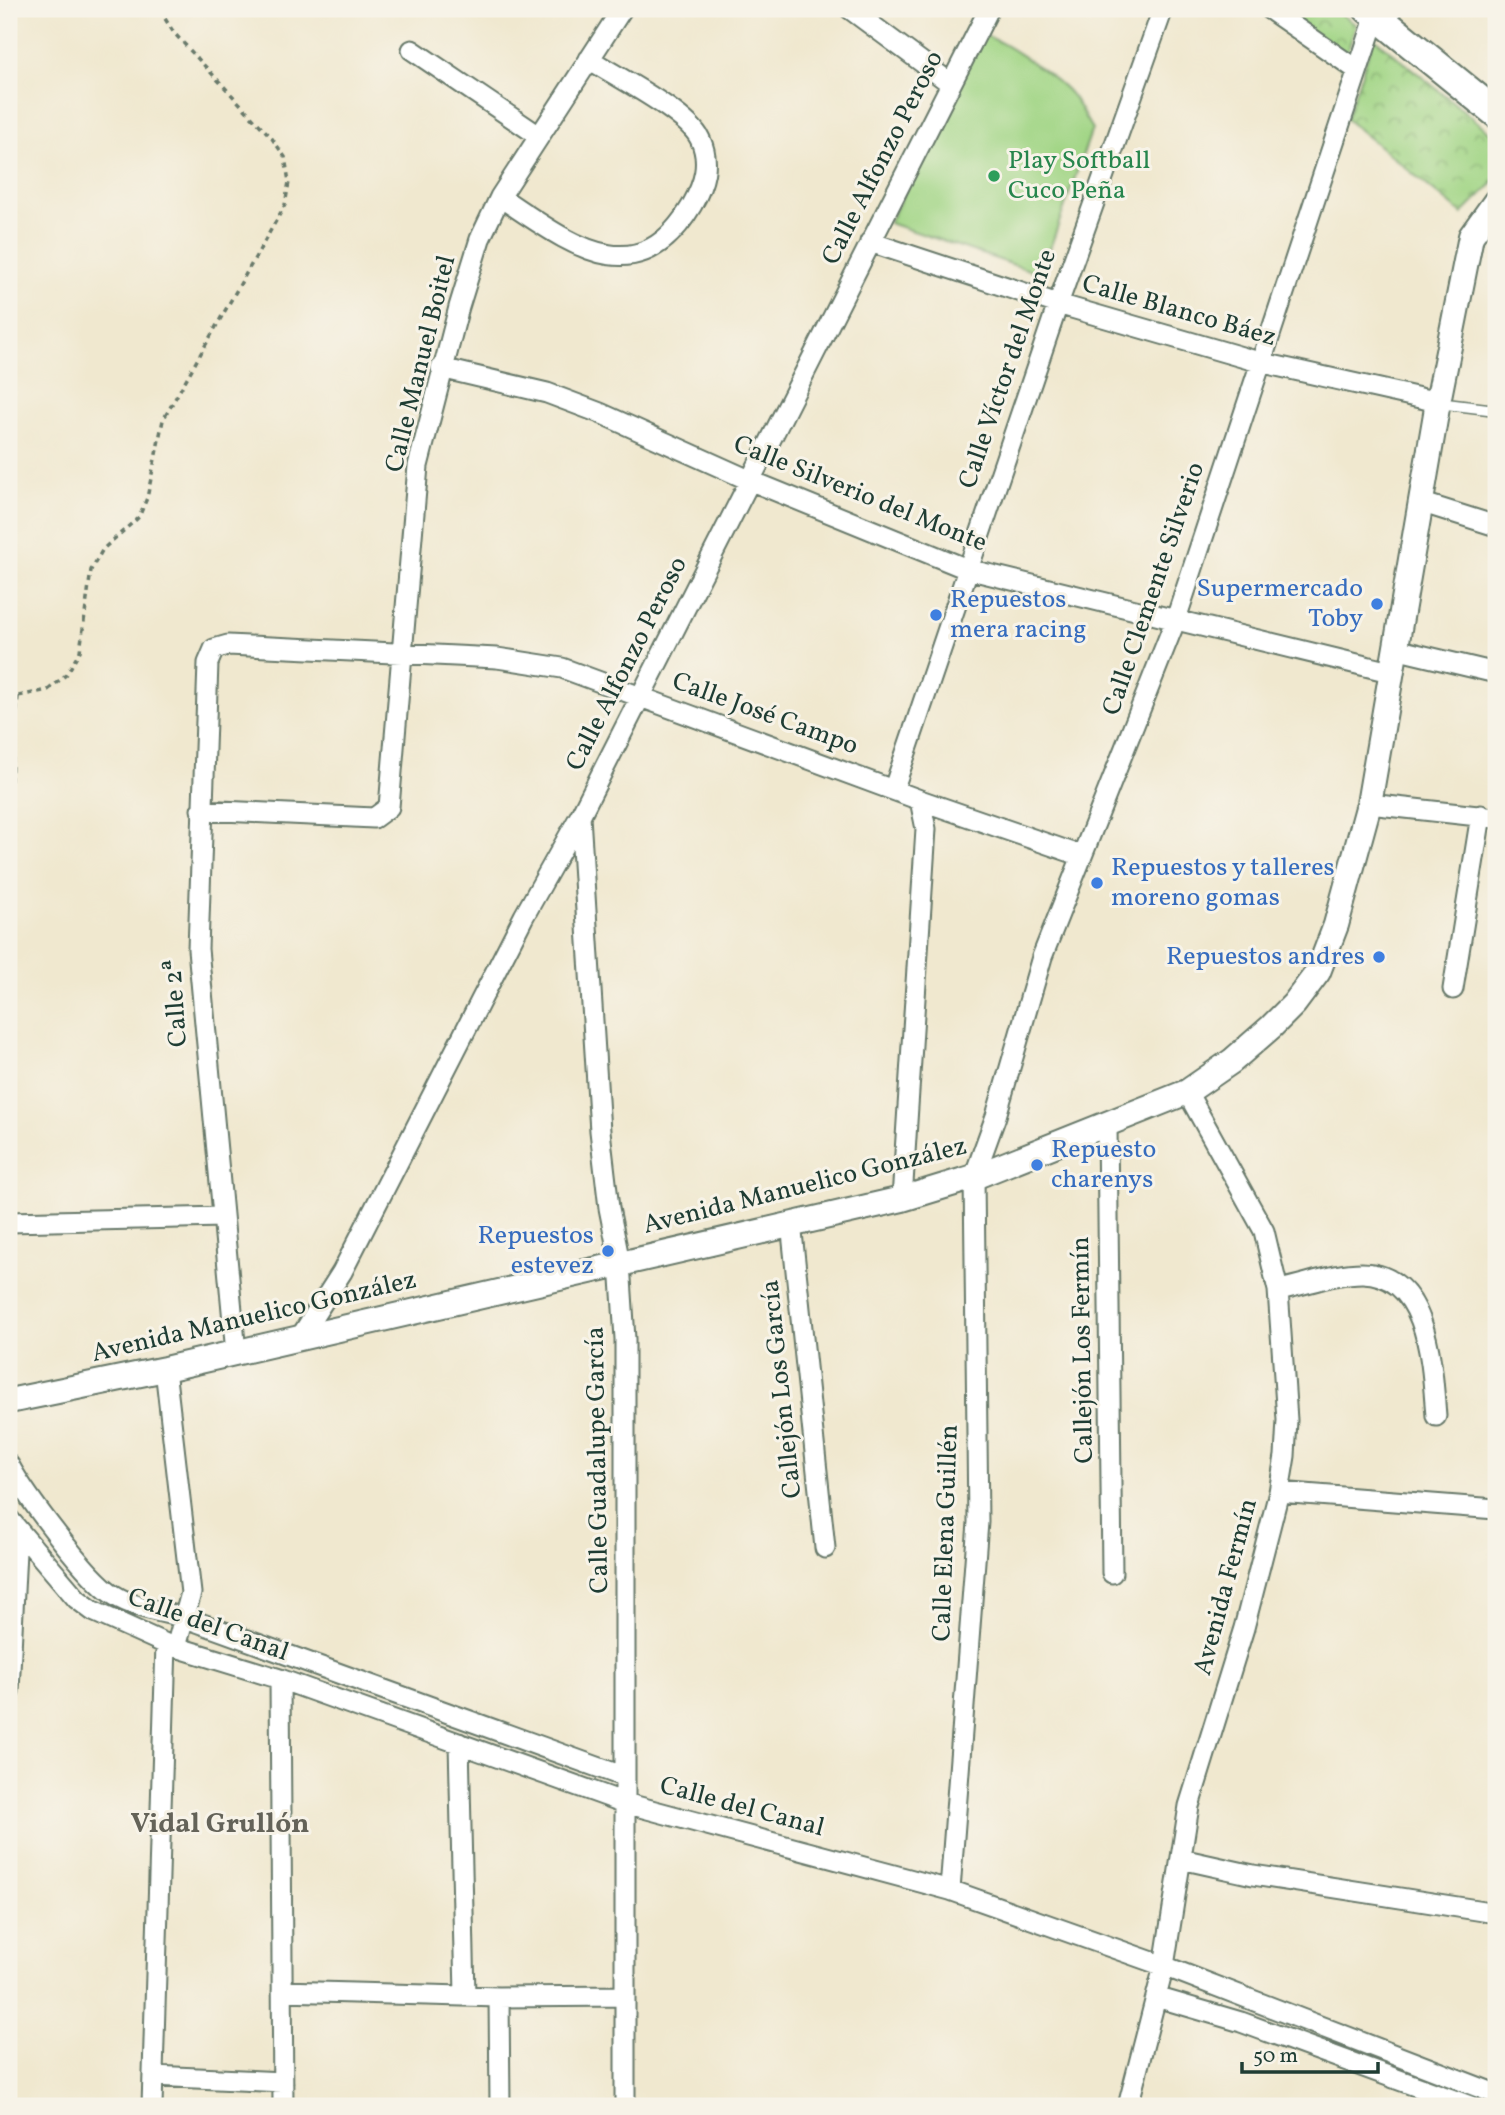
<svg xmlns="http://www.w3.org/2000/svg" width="1505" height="2115" font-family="Vollkorn,serif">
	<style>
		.park { fill: url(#park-crowns); stroke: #60895c; stroke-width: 2 }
		.pitch { fill: #a1d585; stroke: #60895c; stroke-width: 2 }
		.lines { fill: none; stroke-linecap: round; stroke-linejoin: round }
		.service-casing { stroke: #68796a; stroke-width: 13 }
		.minor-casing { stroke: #68796a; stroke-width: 23 }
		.tertiary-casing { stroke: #68796a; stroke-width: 28 }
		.secondary-casing { stroke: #68796a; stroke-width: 32 }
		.path { stroke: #68796a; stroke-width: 3.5; stroke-dasharray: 5 5; stroke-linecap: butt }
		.service { stroke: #fff; stroke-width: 10 }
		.minor { stroke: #fff; stroke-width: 19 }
		.tertiary { stroke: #fff; stroke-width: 24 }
		.secondary { stroke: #fff; stroke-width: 28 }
		.leisure-dot { fill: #2e9e5b; stroke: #f7f3e8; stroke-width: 2.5 }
		.shop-dot { fill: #3f7fe0; stroke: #f7f3e8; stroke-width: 2.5 }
		.labels { text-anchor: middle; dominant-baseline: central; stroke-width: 6; stroke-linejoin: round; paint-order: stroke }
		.street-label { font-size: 26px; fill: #1f3d34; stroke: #f7f3e8 }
		.leisure-label { font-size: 26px; fill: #27864d; stroke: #f7f3e8; text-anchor: start }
		.shop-label { font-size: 26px; fill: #366cbe; stroke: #f7f3e8; text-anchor: end }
		.neighbourhood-label { font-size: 28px; font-weight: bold; fill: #646359; stroke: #f7f3e8 }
	</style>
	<defs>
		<pattern id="park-crowns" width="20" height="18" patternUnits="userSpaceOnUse" patternTransform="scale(1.75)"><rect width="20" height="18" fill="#a1d585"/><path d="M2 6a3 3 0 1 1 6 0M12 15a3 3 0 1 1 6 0" fill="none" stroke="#83ae6e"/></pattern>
	</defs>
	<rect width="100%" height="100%" fill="#f7f3e8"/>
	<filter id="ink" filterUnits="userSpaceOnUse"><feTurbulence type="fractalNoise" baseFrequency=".0143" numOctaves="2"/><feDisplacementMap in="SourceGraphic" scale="14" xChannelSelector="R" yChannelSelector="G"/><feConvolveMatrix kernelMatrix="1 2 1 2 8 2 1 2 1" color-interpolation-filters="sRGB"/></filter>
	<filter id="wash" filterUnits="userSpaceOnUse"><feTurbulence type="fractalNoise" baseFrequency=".00686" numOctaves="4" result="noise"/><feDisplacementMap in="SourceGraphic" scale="28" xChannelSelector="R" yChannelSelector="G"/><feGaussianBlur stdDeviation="1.57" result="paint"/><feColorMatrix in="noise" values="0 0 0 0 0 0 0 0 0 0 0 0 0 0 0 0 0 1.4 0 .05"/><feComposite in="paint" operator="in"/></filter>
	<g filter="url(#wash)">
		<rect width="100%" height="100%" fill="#f0e8cf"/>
		<path class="park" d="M1264 9H1334L1356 25 1342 68Z
			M1374 38 1496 137V180L1462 214 1346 119Z"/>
		<path class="pitch" d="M983 35C1003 40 1060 80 1072 96 1080 106 1085 119 1092 129L1041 274 889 223Z"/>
	</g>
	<g filter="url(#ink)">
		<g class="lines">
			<defs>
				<path id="service" d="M1438 403 1496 410"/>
				<path id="minor" d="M850 9 950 83
					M1269 9 1357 70
					M412 50 539 136
					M500 197C566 240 636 300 692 205 704 184 711 162 700 139 688 113 615 76 589 59
					M870 242 1058 304 1259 362 1438 402
					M441 368 547 393 600 413 749 480 967 569 1390 672
					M1420 502 1496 526
					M1395 649 1496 673
					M894 788 1058 304 1163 9
					M1369 804 1496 818
					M201 810 374 818 389 807 418 466 459 307 480 239 500 197 622 9
					M580 816 600 1131 609 1208 620 1263 625 1339V2106
					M1453 989 1481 815
					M1107 1126 1112 1573
					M902 1199 926 829 920 800
					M9 1222 223 1217
					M791 1223 825 1548
					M1278 1290C1305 1285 1335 1273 1362 1273 1430 1274 1432 1368 1436 1416
					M301 1336 342 1272 524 916 580 816 989 9
					M236 1353 198 949 208 663 214 649 228 645 497 658 562 668 920 800 1082 856
					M165 1369 191 1593 176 1647
					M9 1465C24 1493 88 1580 114 1595 134 1608 163 1612 186 1618L625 1777
					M1279 1492 1496 1509
					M9 1519 77 1599 93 1611 166 1644 280 1679 625 1803 950 1890 1164 1966 1496 2094
					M280 1679 283 2106
					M9 1691 17 1531
					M459 1743 465 1995
					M1181 1859 1253 1875 1496 1913
					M950 1890 978 1522 974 1177 996 1116 1042 957 1176 619 1376 15
					M282 1991 499 1997
					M1156 1997 1241 2022 1470 2106
					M153 2076 283 2082
					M152 2106 166 1644
					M500 2106 499 1997 625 1996
					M1128 2106 1164 1966 1189 1806 1244 1628 1279 1492 1285 1456 1287 1420 1278 1290 1264 1231 1187 1092"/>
				<path id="tertiary" d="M9 1401 165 1369 902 1199 974 1177 1187 1092 1232 1061 1271 1027 1294 1004 1318 972 1336 925 1369 804 1438 402 1471 236 1496 201"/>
				<path id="secondary" d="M1368 9 1496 113"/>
			</defs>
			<use href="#service" class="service-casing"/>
			<use href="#minor" class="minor-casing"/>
			<use href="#tertiary" class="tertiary-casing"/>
			<use href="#secondary" class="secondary-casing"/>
			<path class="path" d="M9 693 18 696 48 690 67 674 80 651 91 570 103 549 139 517 147 498 163 420 285 205 289 182 285 157 271 137 174 33 159 9
				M9 801 18 696"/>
			<use href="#service" class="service"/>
			<use href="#minor" class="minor"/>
			<use href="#tertiary" class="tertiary"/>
			<use href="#secondary" class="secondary"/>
		</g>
	</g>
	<circle class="leisure-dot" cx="994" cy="176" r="7"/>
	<g class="shop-dot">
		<circle cx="1377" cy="604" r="7"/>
		<circle cx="936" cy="615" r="7"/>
		<circle cx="1097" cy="883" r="7"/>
		<circle cx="1379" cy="957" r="7"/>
		<circle cx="1037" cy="1165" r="7"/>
		<circle cx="608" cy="1251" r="7"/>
	</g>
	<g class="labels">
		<g class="street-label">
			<text transform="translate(883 158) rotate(-63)">Calle Alfonzo Peroso</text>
			<text transform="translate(1179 311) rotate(16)">Calle Blanco Báez</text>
			<text transform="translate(421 364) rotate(-76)">Calle Manuel Boitel</text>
			<text transform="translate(1008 369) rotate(-71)">Calle Víctor del Monte</text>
			<text transform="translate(860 494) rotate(22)">Calle Silverio del Monte</text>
			<text transform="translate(1154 589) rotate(-71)">Calle Clemente Silverio</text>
			<text transform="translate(627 664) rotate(-63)">Calle Alfonzo Peroso</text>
			<text transform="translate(765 714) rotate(20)">Calle José Campo</text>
			<text transform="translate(176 1003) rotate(-94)">Calle 2ª</text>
			<text transform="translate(805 1186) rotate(-14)">Avenida Manuelico González</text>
			<text transform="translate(254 1317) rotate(-13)">Avenida Manuelico González</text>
			<text transform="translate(1083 1350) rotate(-91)">Callejón Los Fermín</text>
			<text transform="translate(782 1389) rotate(-96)">Callejón Los García</text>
			<text transform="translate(598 1460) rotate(-91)">Calle Guadalupe García</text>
			<text transform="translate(946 1533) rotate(-88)">Calle Elena Guillén</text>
			<text transform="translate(1226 1587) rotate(-75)">Avenida Fermín</text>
			<text transform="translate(208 1625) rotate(20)">Calle del Canal</text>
			<text transform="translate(742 1807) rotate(15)">Calle del Canal</text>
		</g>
		<g class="leisure-label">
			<text x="1008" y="161">Play Softball<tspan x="1008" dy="30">Cuco Peña</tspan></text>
		</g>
		<g class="shop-label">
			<text x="1363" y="589">Supermercado<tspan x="1363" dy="30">Toby</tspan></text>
			<text x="950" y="600" text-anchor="start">Repuestos<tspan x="950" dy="30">mera racing</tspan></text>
			<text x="1111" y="868" text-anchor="start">Repuestos y talleres<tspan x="1111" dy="30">moreno gomas</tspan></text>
			<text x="1365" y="957">Repuestos andres</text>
			<text x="1051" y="1150" text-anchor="start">Repuesto<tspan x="1051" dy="30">charenys</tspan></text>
			<text x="594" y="1236">Repuestos<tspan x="594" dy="30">estevez</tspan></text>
		</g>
		<g class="neighbourhood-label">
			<text x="220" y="1824">Vidal Grullón</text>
		</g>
	</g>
	<rect width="1505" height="2115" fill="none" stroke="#f7f3e8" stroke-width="35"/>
	<path d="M1242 2062v10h136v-10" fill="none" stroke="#1f3d34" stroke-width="3.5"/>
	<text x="1253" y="2062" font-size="21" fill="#1f3d34" stroke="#f7f3e8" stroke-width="5" paint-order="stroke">50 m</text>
</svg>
